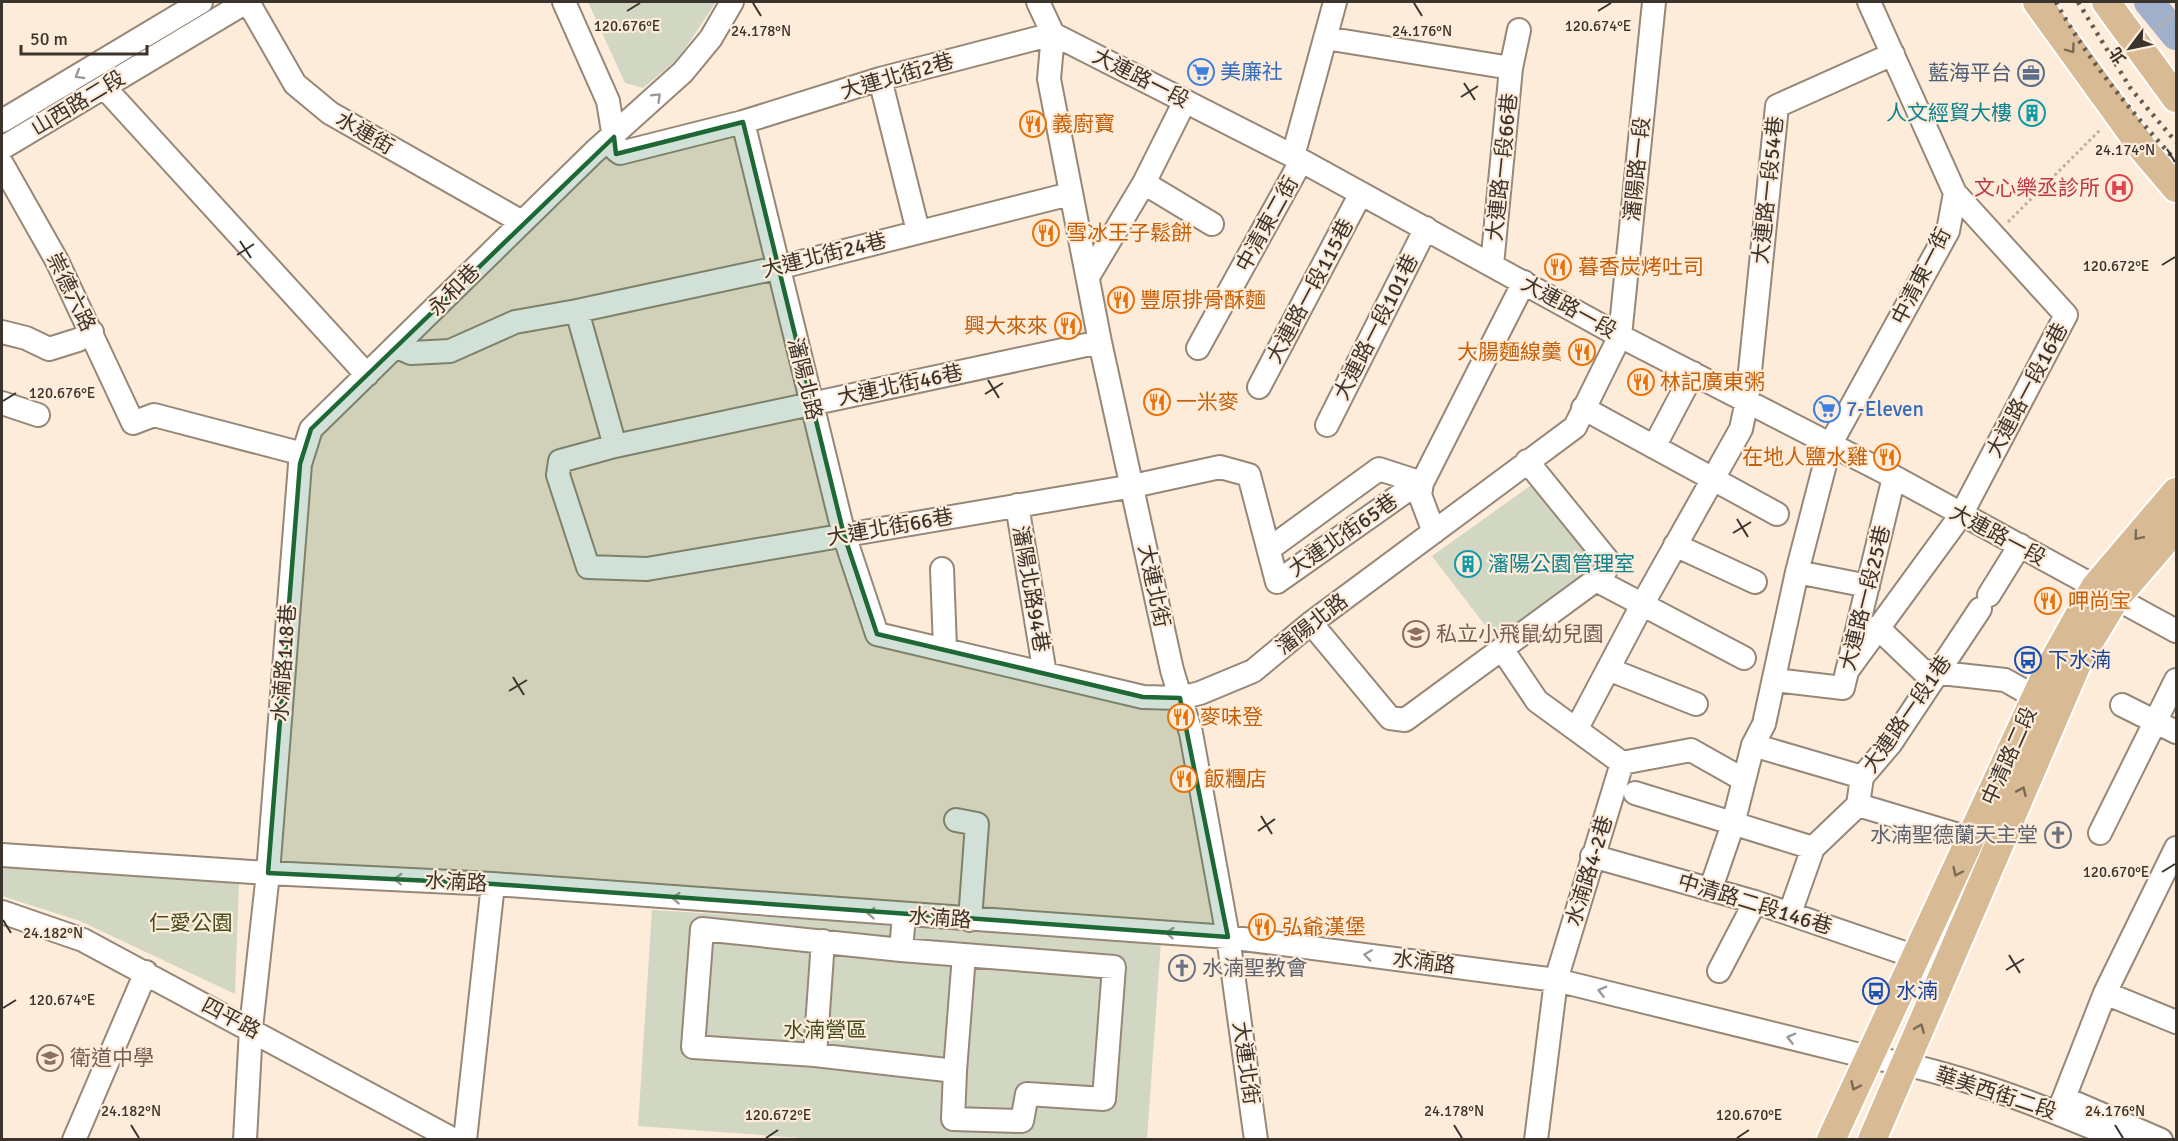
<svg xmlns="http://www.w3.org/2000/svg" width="2178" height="1141" font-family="Signika,'Noto Sans TC',sans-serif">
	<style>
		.green { fill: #d1d7c3 }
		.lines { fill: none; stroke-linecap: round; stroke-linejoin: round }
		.river { stroke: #a0afca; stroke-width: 30 }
		.minor-casing { stroke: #968777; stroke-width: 26 }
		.major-casing { stroke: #fff; stroke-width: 32 }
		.path { stroke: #beb0a2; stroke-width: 3; stroke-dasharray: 3 3; stroke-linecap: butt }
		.minor { stroke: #fff; stroke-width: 22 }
		.major { stroke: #d8ba94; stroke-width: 28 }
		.rail { stroke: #655b52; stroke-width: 4.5; stroke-dasharray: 3 6; stroke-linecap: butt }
		.oneway { stroke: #7a6a56 }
		.oneway2 { stroke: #9d9a96 }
		.marked { fill: #1e6836; fill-opacity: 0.2; stroke: #1e6836; stroke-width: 4.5; stroke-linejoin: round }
		.ticks { fill: none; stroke: #3b342d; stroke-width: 2 }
		.labels { text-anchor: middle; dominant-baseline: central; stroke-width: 4.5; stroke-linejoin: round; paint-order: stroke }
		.shop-label { font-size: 21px; fill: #366cbe; stroke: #feecdb; text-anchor: start }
		.service-label { font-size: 21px; fill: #4e5e75; stroke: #feecdb; text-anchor: end }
		.street-label { font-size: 21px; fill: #3b342d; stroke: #feecdb }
		.culture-label { font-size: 21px; fill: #0d838f; stroke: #feecdb; text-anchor: end }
		.food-label { font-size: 21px; fill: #c56008; stroke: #feecdb; text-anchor: start }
		.health-label { font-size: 21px; fill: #be3a42; stroke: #feecdb; text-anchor: end }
		.education-label { font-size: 21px; fill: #785e54; stroke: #feecdb; text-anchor: start }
		.transit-label { font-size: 21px; fill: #164399; stroke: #feecdb; text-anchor: start }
		.worship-label { font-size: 21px; fill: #5b616d; stroke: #feecdb; text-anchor: end }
		.park-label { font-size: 21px; fill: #424e1e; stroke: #feecdb }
		.ticks-label { font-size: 15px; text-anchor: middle; fill: #3b342d; stroke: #feecdb; stroke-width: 4.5; stroke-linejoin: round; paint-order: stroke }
	</style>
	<rect width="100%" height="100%" fill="#feecdb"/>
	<path class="green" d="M588 2H716L678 59 643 88 625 83Z
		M1534 483 1596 563 1593 573 1497 641 1432 556Z
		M2 862 239 882 235 994 80 921 2 896Z
		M652 910 1161 941 1147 1139 827 1140 638 1126Z"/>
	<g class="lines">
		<path class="river" d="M2149 2 2176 35"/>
		<defs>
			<path id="minor" d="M248 2 295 84 330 113 522 222
				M564 2 608 101 616 150 620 153 743 122 880 79 1053 34
				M1038 2 1053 34 1293 156 1620 336 1894 477 2176 631
				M1053 34 1049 79 1100 342 1172 670 1191 733 1228 937 1256 1140
				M1325 38 1511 68 1492 265
				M1511 68 1519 30
				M880 79 918 231
				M104 87 367 375
				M2 121 201 2
				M743 122 844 535 877 634 1143 697 1180 698 1200 693 1253 671 1311 623 1575 427 1620 336 1654 2
				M2 148 246 2
				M1293 156 1335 2
				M2 164 57 261 133 423 154 415 303 454
				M1144 183 1212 224
				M1089 275 1144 183 1185 101
				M577 311 615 446
				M2 332 26 338 49 349 78 340 92 332
				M1100 342 615 446 560 461 558 475 588 567 647 569 1133 486 1220 467 1249 475 1277 582 1419 482
				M397 347 411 353 450 351 515 322 577 311 777 268 1070 194
				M1198 348 1300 163
				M1259 387 1360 195
				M2 403 38 415
				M1583 408 1777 514
				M1327 425 1426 228
				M1654 447 1693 373
				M1017 505 1045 674
				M1434 532 1420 495 1422 483 1524 282
				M1675 545 1755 582
				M1269 549 1379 469 1422 483
				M942 569 945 648
				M1797 572 1868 586
				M1596 580 1744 658
				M1989 595 2020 545
				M1311 623 1390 718 1405 720 1604 574 1609 562 1527 461
				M1877 627 1923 671 2005 680 2035 697
				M1502 649 1537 701 1622 763 1691 750 1744 780
				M1608 669 1696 704
				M1847 671 1961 515 2066 315 1955 193
				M1775 680 1843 688 1894 477
				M2122 705 2176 732
				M1577 728 1642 605 1741 429 1747 401 1777 106 1893 54
				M1753 745 1862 777
				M1635 793 1813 848
				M1858 805 1972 839
				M956 820 977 824 970 920
				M2100 833 2176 680
				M2 855 268 873 493 884 1228 937 1556 980 1868 1057C1953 1071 2041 1105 2121 1140
				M1592 856 1755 902 1916 957
				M1711 888 1733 824 1753 745 1764 724 1797 572 1830 445 1948 231 1955 193 1869 2
				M2 912 83 940 454 1140
				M1790 913 1813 848 1858 805 1862 777 1891 743 1980 609
				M901 950 964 955 955 1071 815 1055 693 1047 702 929 901 950 904 915
				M1719 971 1755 902
				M2105 993 2176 1022
				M815 1055 823 941
				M955 1071 953 1119 1022 1121 1027 1094 1104 1099 1114 967 964 955
				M2064 1098 2161 1140
				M2058 1113 2105 993 2176 848
				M74 1140 146 972
				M245 1140 251 1028 268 873 300 464 311 429 594 152 683 72 711 38 732 2
				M465 1140 493 884
				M1536 1140 1556 980 1622 763"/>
			<path id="major" d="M2037 2 2147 154 2176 188
				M2106 2 2176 98
				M1831 1140 2047 673 2095 587 2176 492
				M1872 1140 2080 657 2115 599 2176 528"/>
		</defs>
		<use href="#minor" class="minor-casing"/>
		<use href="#major" class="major-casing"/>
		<path class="path" d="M2154 30 2176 14
			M2008 222 2101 129"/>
		<use href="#minor" class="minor"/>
		<use href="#major" class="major"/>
		<path class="rail" d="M2056 2C2088 61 2131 111 2176 161
			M2078 2 2131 89 2176 142"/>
	</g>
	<defs><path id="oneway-chevron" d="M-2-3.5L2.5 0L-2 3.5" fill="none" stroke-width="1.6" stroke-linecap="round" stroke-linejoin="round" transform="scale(1.5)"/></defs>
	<g class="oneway">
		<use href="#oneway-chevron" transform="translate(2071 49) rotate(54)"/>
		<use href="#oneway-chevron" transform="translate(2138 536) rotate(131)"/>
		<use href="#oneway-chevron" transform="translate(2022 791) rotate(-66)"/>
		<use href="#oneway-chevron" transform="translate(1957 872) rotate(115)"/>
		<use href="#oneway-chevron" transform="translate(1920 1028) rotate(-68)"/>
		<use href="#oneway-chevron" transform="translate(1855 1086) rotate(115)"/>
	</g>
	<g class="oneway2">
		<use href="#oneway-chevron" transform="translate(79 75) rotate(149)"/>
		<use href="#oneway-chevron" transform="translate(657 97) rotate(-44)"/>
		<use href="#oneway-chevron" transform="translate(398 879) rotate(-177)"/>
		<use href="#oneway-chevron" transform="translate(676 898) rotate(-176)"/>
		<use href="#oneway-chevron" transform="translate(871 913) rotate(-176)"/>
		<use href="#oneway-chevron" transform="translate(1170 933) rotate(-176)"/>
		<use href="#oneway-chevron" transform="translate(1368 955) rotate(-172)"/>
		<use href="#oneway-chevron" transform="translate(1602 991) rotate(-166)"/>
		<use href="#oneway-chevron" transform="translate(1791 1038) rotate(-166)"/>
	</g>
	<path class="marked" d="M743 122 844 535 877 634 1143 697 1180 698 1228 937 493 884 268 873 300 464 311 429 614 137 616 154Z"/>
	<path class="ticks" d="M753 3 761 16M1414 3 1422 16M627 11 640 3M1598 11 1611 3M1464 83 1475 100M1461 97 1478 86M2167 149 2175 162M240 241 251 258M237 255 254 244M2162 265 2175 257M988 380 999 398M985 394 1003 383M3 401 16 393M1737 519 1748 537M1733 533 1751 522M513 677 524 695M509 691 527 680M1261 816 1272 834M1258 831 1275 819M2162 872 2175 864M3 920 11 933M2009 955 2020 973M2006 970 2024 959M3 1008 16 1000M131 1125 139 1138M1454 1125 1462 1138M2115 1125 2123 1138M766 1138 778 1130M1737 1138 1749 1130"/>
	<defs>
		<symbol id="supermarket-ring" viewBox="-11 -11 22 22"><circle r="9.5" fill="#feecdb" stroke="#3f7fe0" stroke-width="1.5"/><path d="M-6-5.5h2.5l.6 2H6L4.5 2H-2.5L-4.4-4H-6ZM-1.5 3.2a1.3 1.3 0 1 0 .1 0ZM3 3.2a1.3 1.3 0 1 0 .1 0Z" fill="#3f7fe0"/></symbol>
		<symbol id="office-ring" viewBox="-11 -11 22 22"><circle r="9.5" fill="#feecdb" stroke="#5c6f8a" stroke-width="1.5"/><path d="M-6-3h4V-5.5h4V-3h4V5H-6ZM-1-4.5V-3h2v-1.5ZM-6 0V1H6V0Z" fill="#5c6f8a"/></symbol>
		<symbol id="building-ring" viewBox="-11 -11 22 22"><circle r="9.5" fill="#feecdb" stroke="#0f9aa8" stroke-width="1.5"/><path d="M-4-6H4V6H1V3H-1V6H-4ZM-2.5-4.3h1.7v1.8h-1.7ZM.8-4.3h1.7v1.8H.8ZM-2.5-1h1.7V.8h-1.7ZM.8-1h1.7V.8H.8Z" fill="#0f9aa8"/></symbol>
		<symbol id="restaurant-ring" viewBox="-11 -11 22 22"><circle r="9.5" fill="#feecdb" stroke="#e8710a" stroke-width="1.5"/><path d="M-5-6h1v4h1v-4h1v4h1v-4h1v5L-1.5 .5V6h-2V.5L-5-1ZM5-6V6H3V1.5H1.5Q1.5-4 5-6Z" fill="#e8710a"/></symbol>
		<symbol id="hospital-ring" viewBox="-11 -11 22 22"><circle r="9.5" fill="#feecdb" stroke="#e0444e" stroke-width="1.5"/><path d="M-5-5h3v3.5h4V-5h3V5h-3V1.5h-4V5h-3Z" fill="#e0444e"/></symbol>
		<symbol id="school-ring" viewBox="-11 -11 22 22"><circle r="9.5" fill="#feecdb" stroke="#8d6e63" stroke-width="1.5"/><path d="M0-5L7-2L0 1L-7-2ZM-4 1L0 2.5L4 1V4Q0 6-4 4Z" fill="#8d6e63"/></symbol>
		<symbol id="bus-ring" viewBox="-11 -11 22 22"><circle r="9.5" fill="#feecdb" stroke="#1a4fb4" stroke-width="1.5"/><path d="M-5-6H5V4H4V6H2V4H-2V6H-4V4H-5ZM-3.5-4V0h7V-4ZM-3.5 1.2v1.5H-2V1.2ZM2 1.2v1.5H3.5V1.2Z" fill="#1a4fb4"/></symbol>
		<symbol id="church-ring" viewBox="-11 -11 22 22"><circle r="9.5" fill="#feecdb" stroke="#6b7280" stroke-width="1.5"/><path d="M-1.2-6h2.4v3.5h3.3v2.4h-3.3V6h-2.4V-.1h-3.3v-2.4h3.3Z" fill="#6b7280"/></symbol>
	</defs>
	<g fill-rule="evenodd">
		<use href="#supermarket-ring" x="1186" y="57" width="30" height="30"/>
		<use href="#office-ring" x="2016" y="58" width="30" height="30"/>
		<use href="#building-ring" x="2017" y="98" width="30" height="30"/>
		<use href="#restaurant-ring" x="1018" y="109" width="30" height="30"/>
		<use href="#hospital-ring" x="2104" y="173" width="30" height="30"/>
		<use href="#restaurant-ring" x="1031" y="218" width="30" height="30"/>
		<use href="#restaurant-ring" x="1543" y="252" width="30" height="30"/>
		<use href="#restaurant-ring" x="1106" y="285" width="30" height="30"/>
		<use href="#restaurant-ring" x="1053" y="311" width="30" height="30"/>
		<use href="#restaurant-ring" x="1567" y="337" width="30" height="30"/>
		<use href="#restaurant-ring" x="1626" y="367" width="30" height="30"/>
		<use href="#restaurant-ring" x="1142" y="387" width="30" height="30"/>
		<use href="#supermarket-ring" x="1812" y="394" width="30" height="30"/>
		<use href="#restaurant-ring" x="1872" y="442" width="30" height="30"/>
		<use href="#building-ring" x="1453" y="549" width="30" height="30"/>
		<use href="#restaurant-ring" x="2033" y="586" width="30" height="30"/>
		<use href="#school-ring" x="1401" y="619" width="30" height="30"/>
		<use href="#bus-ring" x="2013" y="645" width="30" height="30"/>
		<use href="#restaurant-ring" x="1166" y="702" width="30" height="30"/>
		<use href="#restaurant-ring" x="1169" y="764" width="30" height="30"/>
		<use href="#church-ring" x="2043" y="820" width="30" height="30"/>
		<use href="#restaurant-ring" x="1247" y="912" width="30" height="30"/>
		<use href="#church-ring" x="1167" y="953" width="30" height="30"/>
		<use href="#bus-ring" x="1861" y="976" width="30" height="30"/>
		<use href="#school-ring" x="35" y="1043" width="30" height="30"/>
	</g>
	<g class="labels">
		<g class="shop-label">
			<text x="1220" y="72">美廉社</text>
			<text x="1846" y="409">7-Eleven</text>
		</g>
		<g class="service-label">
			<text x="2012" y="73">藍海平台</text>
		</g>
		<g class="street-label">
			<text transform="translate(897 76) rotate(-16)">大連北街2巷</text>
			<text transform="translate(1141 78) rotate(27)">大連路一段</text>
			<text transform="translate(78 103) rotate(-31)">山西路二段</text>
			<text transform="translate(365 133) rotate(30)">水連街</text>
			<text transform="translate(1502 167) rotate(-84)">大連路一段66巷</text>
			<text transform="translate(1637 169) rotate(-84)">瀋陽路一段</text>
			<text transform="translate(1768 190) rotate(-84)">大連路一段54巷</text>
			<text transform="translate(1267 224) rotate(-61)">中清東二街</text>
			<text transform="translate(824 255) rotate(-14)">大連北街24巷</text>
			<text transform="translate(1921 276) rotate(-63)">中清東一街</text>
			<text transform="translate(454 290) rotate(-45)">永和巷</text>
			<text transform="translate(1310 291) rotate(-62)">大連路一段115巷</text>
			<text transform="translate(71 292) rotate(64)">崇德六路</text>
			<text transform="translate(1569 307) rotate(29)">大連路一段</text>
			<text transform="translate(1376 327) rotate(-63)">大連路一段101巷</text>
			<text transform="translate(805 379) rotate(76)">瀋陽北路</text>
			<text transform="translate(900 385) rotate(-12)">大連北街46巷</text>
			<text transform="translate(2027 390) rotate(-62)">大連路一段16巷</text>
			<text transform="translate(890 527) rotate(-10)">大連北街66巷</text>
			<text transform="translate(1343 535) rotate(-35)">大連北街65巷</text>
			<text transform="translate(1998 535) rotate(28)">大連路一段</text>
			<text transform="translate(1154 586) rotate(78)">大連北街</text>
			<text transform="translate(1031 589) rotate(80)">瀋陽北路94巷</text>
			<text transform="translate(1865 598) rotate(-76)">大連路一段25巷</text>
			<text transform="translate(1312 624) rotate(-38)">瀋陽北路</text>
			<text transform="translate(284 663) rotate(-86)">水湳路118巷</text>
			<text transform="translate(1907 714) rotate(-55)">大連路一段1巷</text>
			<text transform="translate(2009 756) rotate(-66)">中清路二段</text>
			<text transform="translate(1589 871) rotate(-73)">水湳路4-2巷</text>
			<text transform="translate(456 882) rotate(3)">水湳路</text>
			<text transform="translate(1755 904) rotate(17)">中清路二段146巷</text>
			<text transform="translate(940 918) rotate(4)">水湳路</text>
			<text transform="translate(1424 962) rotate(7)">水湳路</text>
			<text transform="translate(231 1018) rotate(28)">四平路</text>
			<text transform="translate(1246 1063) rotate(82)">大連北街</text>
			<text transform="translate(1996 1093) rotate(18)">華美西街二段</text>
		</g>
		<g class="culture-label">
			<text x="2012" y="113">人文經貿大樓</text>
			<text x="1488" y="564" text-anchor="start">瀋陽公園管理室</text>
		</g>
		<g class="food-label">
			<text x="1052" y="124">義廚寶</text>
			<text x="1066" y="233">雪冰王子鬆餅</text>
			<text x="1578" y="267">暮香炭烤吐司</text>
			<text x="1140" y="300">豐原排骨酥麵</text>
			<text x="1048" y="326" text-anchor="end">興大來來</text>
			<text x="1562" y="352" text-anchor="end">大腸麵線羹</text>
			<text x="1660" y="382">林記廣東粥</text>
			<text x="1176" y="402">一米麥</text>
			<text x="1868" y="457" text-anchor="end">在地人鹽水雞</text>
			<text x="2068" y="601">呷尚宝</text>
			<text x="1200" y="717">麥味登</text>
			<text x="1204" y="779">飯糰店</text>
			<text x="1282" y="927">弘爺漢堡</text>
		</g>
		<g class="health-label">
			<text x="2100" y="188">文心樂丞診所</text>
		</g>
		<g class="education-label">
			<text x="1436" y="634">私立小飛鼠幼兒園</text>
			<text x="70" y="1058">衛道中學</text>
		</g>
		<g class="transit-label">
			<text x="2048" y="660">下水湳</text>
			<text x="1896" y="991">水湳</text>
		</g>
		<g class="worship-label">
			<text x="2038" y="835">水湳聖德蘭天主堂</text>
			<text x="1202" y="968" text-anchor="start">水湳聖教會</text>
		</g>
		<g class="park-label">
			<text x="191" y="923">仁愛公園</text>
			<text x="825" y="1030">水湳營區</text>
		</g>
	</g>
	<g class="ticks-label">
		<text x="1598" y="31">120.674°E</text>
		<text x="627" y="31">120.676°E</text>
		<text x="761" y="36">24.178°N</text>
		<text x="1422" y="36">24.176°N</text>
		<text x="2125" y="155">24.174°N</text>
		<text x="2116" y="271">120.672°E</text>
		<text x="62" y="398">120.676°E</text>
		<text x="2116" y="877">120.670°E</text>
		<text x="53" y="938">24.182°N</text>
		<text x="62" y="1005">120.674°E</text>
		<text x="131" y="1116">24.182°N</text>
		<text x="1454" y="1116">24.178°N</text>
		<text x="2115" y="1116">24.176°N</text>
		<text x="778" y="1120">120.672°E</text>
		<text x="1749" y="1120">120.670°E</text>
	</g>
	<rect width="2178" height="1141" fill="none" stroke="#3b342d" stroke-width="6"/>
	<g transform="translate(2130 48) rotate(238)" stroke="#feecdb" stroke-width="4.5" paint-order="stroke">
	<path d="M0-4.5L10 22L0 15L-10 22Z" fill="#3b342d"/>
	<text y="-9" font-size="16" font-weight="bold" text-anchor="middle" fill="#3b342d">北</text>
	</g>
	<path d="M21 45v9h126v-9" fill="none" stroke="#3b342d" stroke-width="3"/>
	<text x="30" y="45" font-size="18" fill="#3b342d" stroke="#feecdb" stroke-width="4.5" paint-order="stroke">50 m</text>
</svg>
